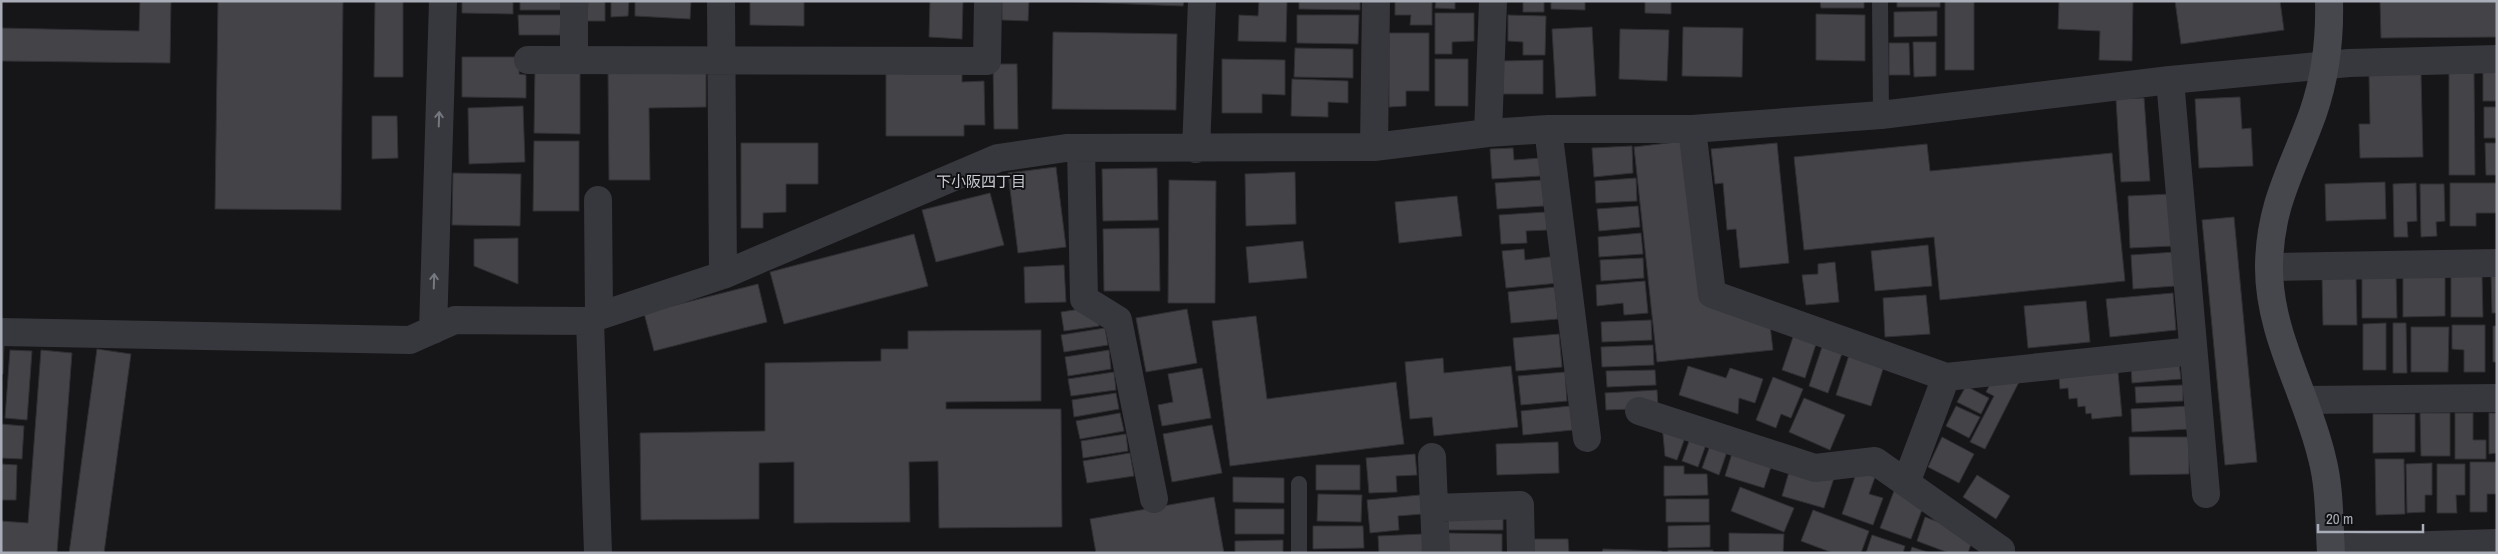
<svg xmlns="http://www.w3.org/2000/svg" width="2498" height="554" font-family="'Archivo Narrow','Noto Sans JP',sans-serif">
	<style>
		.building { fill: #434348; stroke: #303034 }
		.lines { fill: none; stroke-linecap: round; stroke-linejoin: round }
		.lane { stroke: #37383d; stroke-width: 16 }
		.street { stroke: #37383d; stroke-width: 28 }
		.secondary { stroke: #45474d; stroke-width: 28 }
		.oneway { stroke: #767880 }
		.labels { text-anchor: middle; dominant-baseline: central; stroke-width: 4; stroke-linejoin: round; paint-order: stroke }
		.neighbourhood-label { font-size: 15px; fill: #c9ccd3; stroke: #111113 }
	</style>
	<rect width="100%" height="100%" fill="#161618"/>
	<path class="building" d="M140 1H171L170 63 1 61V28L139 31Z
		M218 1H343L341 210 215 209Z
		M375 1H403V77H374Z
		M462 1H513V14L462 13Z
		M520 1H561V10H520Z
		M588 1H605V21H587Z
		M611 1H629L628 16 611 17Z
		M635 1H691L690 19 635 16Z
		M750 1H804V26L750 25Z
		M930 1H963L962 39 929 37Z
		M1002 1H1029L1028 21 1002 20Z
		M1055 1H1184L1183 6Z
		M1259 1H1287L1286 42 1238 41 1239 15 1258 16Z
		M1299 1H1360V10L1299 9Z
		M1395 1H1432V25H1410L1411 15H1395Z
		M1436 1H1455V9L1435 8Z
		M1523 1H1544V12H1523Z
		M1551 1H1585V10L1551 9Z
		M1645 1H1671V14L1645 13Z
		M1820 1H1864V8H1821Z
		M1897 1H1940V7H1897Z
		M1945 1H1974V70H1945Z
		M2059 1H2133L2132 61 2099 60 2100 31 2058 29Z
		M2175 1H2280L2284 30 2181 44Z
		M2380 1H2497V37L2381 38Z
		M1937 11V36L1894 37V12Z
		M1435 13H1474V41L1452 42V54H1435Z
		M1816 14 1865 15V61L1816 60Z
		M518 15H561L560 35H519Z
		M1297 15H1359L1358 44 1297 43Z
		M1508 15 1546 16 1545 55H1523V42L1508 41Z
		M1592 27 1596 96 1556 98 1552 29Z
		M1683 27 1743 28 1742 77 1682 76Z
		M1620 29 1669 30 1667 81 1619 79Z
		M1053 32 1177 34 1176 110 1052 109Z
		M1389 33H1429V91H1406V106L1389 107Z
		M1913 42H1936V76L1914 77Z
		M1889 43H1909L1910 75H1889Z
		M1295 48 1353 49V78L1294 77Z
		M462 57H520L519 74 526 75V98L462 97Z
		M1222 59 1285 60V95L1262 94V113H1222Z
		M1435 59H1468V106H1435Z
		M1543 60V94H1503V61Z
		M993 64H1017L1018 129H994Z
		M580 67V134L534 133 535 68Z
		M706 70V107L649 108 650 180H609L608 71Z
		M2483 70H2497V101H2483Z
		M962 72V82L984 81 985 125H964V136H886V73Z
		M2449 73H2474L2475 175H2449Z
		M2421 74 2423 157 2360 158 2359 124H2370L2369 75Z
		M1292 79 1348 81V103L1328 102V117L1291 116Z
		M2240 97 2242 129 2251 128 2253 166 2199 168 2195 99Z
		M2144 98 2150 181 2121 182 2116 99Z
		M523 106 525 162 469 164 468 108Z
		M2484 107H2497V138H2484Z
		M372 116H397L398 158 372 159Z
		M1693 140 1709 307 1770 325 1773 350 1657 362 1634 147Z
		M534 141H579V211H533Z
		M741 143H818V184H786V212L763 213V228H741Z
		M1777 143 1789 263 1740 268 1736 229 1727 230 1723 183 1715 184 1711 149Z
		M2485 143H2497V175H2486Z
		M1927 144 1930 171 2112 153 2125 281 1940 300 1934 237 1804 250 1794 157Z
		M1632 146 1633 173 1594 177 1592 148Z
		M1513 148 1514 160 1540 158 1541 176 1492 179 1490 149Z
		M1056 167 1066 247 1018 253 1008 173Z
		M1157 168 1158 220 1103 221 1102 169Z
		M1295 172 1296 224 1246 226 1245 174Z
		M453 173 521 174 520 226 452 225Z
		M1636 178 1637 201 1596 203 1595 181Z
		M1169 180 1216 181 1215 303H1168Z
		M1542 180 1544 206 1497 209 1495 183Z
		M2385 182 2386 219 2326 221 2325 184Z
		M2416 183 2417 221 2407 222 2408 237H2394L2393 184Z
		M2450 183H2497V213H2476V226H2450Z
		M2420 184H2444L2445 221 2436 222 2437 236 2421 237Z
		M990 193 1004 245 936 262 922 210Z
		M2171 194 2173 246 2130 248 2128 196Z
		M1457 196 1462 236 1399 243 1395 202Z
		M1638 206 1640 227 1599 231 1597 209Z
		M1546 212 1547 230 1526 231 1527 243 1501 244 1499 215Z
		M2234 217 2257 462 2225 465 2202 220Z
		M1159 228 1160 291H1104L1103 229Z
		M1641 233 1643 254 1599 257 1598 237Z
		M914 234 928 286 784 324 770 272Z
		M518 238V284L474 266V239Z
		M1303 241 1307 278 1249 283 1246 247Z
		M1928 245 1932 286 1875 291 1871 251Z
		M1524 249 1525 260 1557 256 1559 283 1506 288 1502 251Z
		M2175 252 2176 286 2133 289 2131 255Z
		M1643 258 1644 278 1601 281 1600 260Z
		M1835 262 1839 302 1806 305 1802 275 1818 274V264Z
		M1064 265 1066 302 1025 303 1024 267Z
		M2491 274H2497V313H2492Z
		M2322 275H2356L2357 325H2323Z
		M2396 275 2397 318H2362V276Z
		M2403 276 2445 277V316L2403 317Z
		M2451 276H2482L2483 317H2451Z
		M1645 281 1648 313 1624 315 1623 303 1597 306 1596 285Z
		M758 284 767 322 654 351 644 313Z
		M1555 287 1558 319 1511 323 1508 292Z
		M2173 293 2176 330 2110 337 2106 299Z
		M1926 295 1930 334 1885 337 1883 298Z
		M2086 301 2090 342 2028 348 2024 306Z
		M1087 308 1098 314 1099 326 1064 331 1061 312Z
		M1187 309 1197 363 1146 372 1136 318Z
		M1256 316 1267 399 1396 382 1404 444 1230 466 1212 321Z
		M1651 320 1652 340 1602 342 1601 322Z
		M2386 323V370H2363V324Z
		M2393 323H2406L2407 373H2393Z
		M2452 325H2485V372H2464V350L2452 349Z
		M2493 326H2497V362H2493Z
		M2411 327H2449L2448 372H2411Z
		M1105 328 1108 345 1064 352 1061 335Z
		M1041 330V401L946 402V409H1061L1062 527 939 528 938 461 909 462 910 522 794 523V462L759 463V519L641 520 640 433 765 431V363L881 361V349H908V331Z
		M1795 331 1818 338 1805 378 1782 370Z
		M1559 334 1562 367 1516 371 1513 338Z
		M1824 341 1844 348 1828 393 1809 386Z
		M1 344H4L3 374H1Z
		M1653 345 1654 365 1602 367 1601 347Z
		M97 349 131 354 104 553H69Z
		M10 350 32 351 27 420 5 418Z
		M41 350 72 353 57 553H1V521L28 523Z
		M1109 350 1111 369 1068 376 1065 357Z
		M1850 352 1885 363 1871 406 1836 395Z
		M1443 358 1444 373 1511 366 1518 427 1434 436 1432 417 1410 419 1405 362Z
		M2179 363 2181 379 2132 383 2131 367Z
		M1688 366 1726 378 1730 368 1763 379 1755 403 1739 398 1738 414 1679 395Z
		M1202 368 1211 418 1162 426 1158 405 1173 402 1168 374Z
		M1655 370 1656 385 1607 387 1606 371Z
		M1114 372 1116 390 1071 396 1068 379Z
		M1565 372 1567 401 1521 405 1518 376Z
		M2118 372 2122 416 2092 419 2091 413 2086 414 2085 406 2078 407 2077 398 2069 399 2068 388 2060 389 2059 378Z
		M1995 375 2020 380 1985 449 1970 442 1994 396 1986 392Z
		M1773 377 1803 389 1791 418 1781 414 1776 428 1756 420Z
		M2183 385V401L2136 403 2135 387Z
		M1966 386 1989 398 1981 414 1957 402Z
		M1657 390 1658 408 1606 410 1605 393Z
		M1116 393 1119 409 1074 417 1072 400Z
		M1804 398 1845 415 1830 450 1789 432Z
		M1570 406 1573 430 1523 435 1521 411Z
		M1956 406 1980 417 1969 438 1946 426Z
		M2189 406 2190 429 2132 432 2131 409Z
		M1120 413 1124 431 1080 439 1076 421Z
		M2420 413H2450V456H2421Z
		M2455 413H2473V440H2486V459H2455Z
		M2489 413H2497V453L2489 454Z
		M2373 414H2415V452L2373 453Z
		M1 424 24 426 22 459 1 458Z
		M1662 424 1687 432 1677 460 1665 456Z
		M1212 425 1222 473 1172 482 1163 434Z
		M1692 433 1708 439 1698 467 1682 461Z
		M1126 434 1128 451 1083 458 1081 441Z
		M1942 437 1974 454 1959 483 1928 467Z
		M2129 437H2189V474L2130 475Z
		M1712 440 1729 446 1719 475 1702 468Z
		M1558 442 1559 473 1497 475 1496 444Z
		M1734 447 1773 461 1764 488 1725 476Z
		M1130 453 1134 476 1087 483 1083 461Z
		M1415 454 1417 475 1396 476 1397 492 1369 493 1366 458Z
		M2375 459H2404L2405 514 2376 515Z
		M2470 462H2497V494H2487V512H2470Z
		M2432 463V495H2425V512L2407 513 2406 464Z
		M1 464 17 465 16 500H1Z
		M2437 464H2465V495H2456L2457 513H2437Z
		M1316 465H1360V490H1316Z
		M1791 465 1834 478 1824 508 1782 496Z
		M1664 466H1684V474H1707L1708 495 1664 496Z
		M1857 471 1875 477 1869 494 1883 498 1873 525 1842 514Z
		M1977 475 2010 496 1996 519 1963 497Z
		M1233 477 1284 478V503L1233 502Z
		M1740 487 1794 508 1784 532 1731 511Z
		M1894 491 1925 502 1911 539 1880 528Z
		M1318 494 1362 495 1361 522 1317 521Z
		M1420 495 1422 514 1398 516 1399 530 1370 533 1367 500Z
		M1214 497 1224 553H1096L1090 519Z
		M1666 499H1709V522H1666Z
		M1235 509H1284V534H1235Z
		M1813 510 1869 531 1861 553H1833L1801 541Z
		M1448 511H1503V530H1448Z
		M1925 517 1974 535 1968 553H1949L1917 541Z
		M1710 525V547L1668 548V526Z
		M1313 526H1363L1364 548 1313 549Z
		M1448 533 1502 534V553L1448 552Z
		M1729 533 1784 534 1783 553H1729Z
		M1423 534 1424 553H1379L1378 536Z
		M1872 535 1905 546 1903 553H1866Z
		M1534 539H1568L1569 553H1534Z
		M1283 540V553H1235V541Z
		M1912 547 1930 553H1910Z
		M1603 549 1662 551V553H1602Z
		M1668 550H1713V553H1668Z"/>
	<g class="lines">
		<path class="lane" d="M1880 1 1881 115
			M1299 484V553"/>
		<path class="street" d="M574 1V60
			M721 1 723 275
			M528 60 987 61 988 1
			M2170 80 2206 494
			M1548 129 1587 438
			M1692 129 1712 294 1946 377
			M1488 133 1493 1
			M1374 147 1376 1
			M1081 148 1084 299 1118 320 1154 499
			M1196 149 1202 1
			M598 200 599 316
			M2269 267 2497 263
			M590 321 598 553
			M433 330 443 1
			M1 332 410 340 455 320 590 321 599 316 723 275 998 158 1066 148 1374 147 1488 133 1548 129H1692L1881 115 2170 80 2349 63 2497 59
			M2304 400 2497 398
			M1639 411 1815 468 1875 461 2001 550V553
			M1432 457 1436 553
			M1906 483 1946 377 2193 351
			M1434 508 1520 505 1521 553
			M2331 548 2497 543"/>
		<path class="secondary" d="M2329 1C2330 38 2325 78 2313 113 2293 169 2270 203 2269 265 2268 334 2307 393 2322 458 2330 488 2329 522 2331 553"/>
	</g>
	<defs><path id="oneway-shaft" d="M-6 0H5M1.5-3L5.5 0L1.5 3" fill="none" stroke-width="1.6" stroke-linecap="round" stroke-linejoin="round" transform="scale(1.25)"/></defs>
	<g class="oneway">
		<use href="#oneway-shaft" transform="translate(439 119) rotate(-88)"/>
		<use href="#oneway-shaft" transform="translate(434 281) rotate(-88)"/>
	</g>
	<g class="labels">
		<g class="neighbourhood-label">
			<text x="981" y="181">下小阪四丁目</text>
		</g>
	</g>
	<rect width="2498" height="554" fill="none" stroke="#a9adb7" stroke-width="5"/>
	<path d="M2318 524v8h105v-8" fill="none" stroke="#a9adb7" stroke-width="2.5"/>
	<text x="2326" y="524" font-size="15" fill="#a9adb7" stroke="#111113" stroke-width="4" paint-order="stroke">20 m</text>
</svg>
